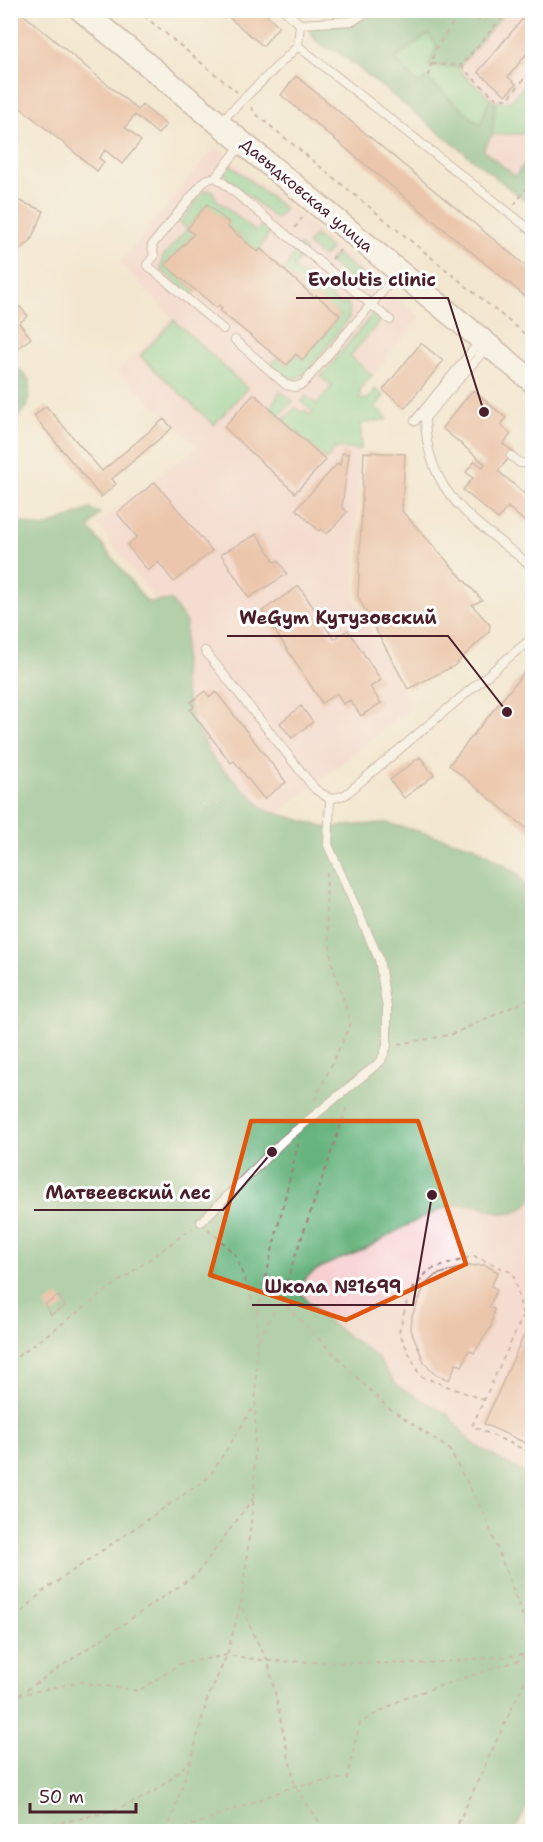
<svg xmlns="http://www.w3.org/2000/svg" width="543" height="1842" font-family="'Shantell Sans',sans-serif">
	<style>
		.built { fill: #f7cfd0 }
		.green { fill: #7dd193; stroke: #64785f; stroke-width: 1.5 }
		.forest { fill: #66b37d; stroke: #586954; stroke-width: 1.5 }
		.building { fill: #e49e80 }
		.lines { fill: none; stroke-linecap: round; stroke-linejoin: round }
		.lane-casing { stroke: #9e837e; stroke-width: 10 }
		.secondary-casing { stroke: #9e837e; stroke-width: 25 }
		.path { stroke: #9e837e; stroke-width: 2; stroke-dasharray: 4.5 4.5; stroke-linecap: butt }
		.lane { stroke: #fff; stroke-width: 8 }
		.secondary { stroke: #fff; stroke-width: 22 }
		.marked { fill: none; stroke: #e0560e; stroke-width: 4.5; stroke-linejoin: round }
		.labels { text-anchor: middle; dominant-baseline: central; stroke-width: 6; stroke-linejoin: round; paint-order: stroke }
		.street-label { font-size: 16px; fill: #4a1f2b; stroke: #fff }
		.leader { fill: none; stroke: #4a1f2b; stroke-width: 2 }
		.callout-dot { fill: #4a1f2b; stroke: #fff; stroke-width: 2 }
		.callout-label { font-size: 18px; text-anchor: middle; font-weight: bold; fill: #4a1f2b; stroke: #fff; stroke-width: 6; stroke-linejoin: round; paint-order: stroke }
	</style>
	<rect width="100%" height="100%" fill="#fff"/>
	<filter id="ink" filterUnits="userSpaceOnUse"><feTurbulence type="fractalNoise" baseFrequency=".0167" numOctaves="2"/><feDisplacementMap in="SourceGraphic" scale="12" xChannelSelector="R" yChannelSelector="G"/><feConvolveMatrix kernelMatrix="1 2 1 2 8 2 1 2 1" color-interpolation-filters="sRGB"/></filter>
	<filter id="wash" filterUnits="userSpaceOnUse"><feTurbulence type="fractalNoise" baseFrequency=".008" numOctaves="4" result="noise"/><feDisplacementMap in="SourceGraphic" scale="24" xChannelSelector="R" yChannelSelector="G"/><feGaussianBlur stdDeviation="1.35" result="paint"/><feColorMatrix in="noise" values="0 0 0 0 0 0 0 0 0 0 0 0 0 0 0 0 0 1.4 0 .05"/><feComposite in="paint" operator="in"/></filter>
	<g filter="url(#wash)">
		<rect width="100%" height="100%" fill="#f3e7d0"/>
		<path class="built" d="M458 11H532V154L515 176 374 63Z
			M216 146 420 317 360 390 355 598 412 707 259 829 166 708 176 627 97 524 197 446 118 372 172 317 120 263Z
			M532 937V1574L291 1301 372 1089Z"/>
		<path class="green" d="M428 33 437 45 430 66 459 67 462 73 490 98 480 125 427 79 418 85 395 59Z
			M532 75V133L492 135 495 102 511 101Z
			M227 162 285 209 276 219 226 177 222 170Z
			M212 190 217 200 256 232 263 224 271 230 258 252 227 226 229 223 207 205 187 229 194 234 165 265 196 291 191 296 161 270 162 258 187 229 180 223 204 191Z
			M315 235 331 249 323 257 307 244Z
			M299 245 306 251 293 267 342 306 347 302 350 309 349 318 307 372 296 379 284 377 270 366 277 357 286 365 296 354 303 360 340 315 283 272Z
			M336 254 371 282 363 290 329 262Z
			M374 312 382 319 350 356 372 375 360 389V399H368L375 389 384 396 375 407 388 419 361 424V450L336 448 326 460 283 420 296 408 301 413 304 410 310 415 313 412 302 402 306 396 317 404 332 386 321 377Z
			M174 320 247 388 214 425 140 356Z
			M280 391 293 401 279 416 270 408Z"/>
		<path class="forest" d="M375 11H506L459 67 429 66 437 45 428 34 395 59 418 84 426 78 480 125 490 98 495 102 492 135 483 150 515 176 532 154V200L529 204 338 52C324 47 312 43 309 26L352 23Z
			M20 370 30 381 28 406 11 424V372Z
			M90 509 100 513 89 528 147 602 171 600 186 622 183 683 194 723 214 760 265 810 325 827 387 823 474 846 518 874 532 896V1199C507 1231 489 1200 458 1205 432 1209 390 1235 367 1248 348 1258 321 1263 305 1279 302 1281 301 1287 299 1291L321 1316 377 1357 397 1386 448 1414 469 1440 483 1450 532 1477V1799L514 1831H11L10 513 15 521 43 528Z"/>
		<g id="blocks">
			<path class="building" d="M10 10H18L138 110 142 105 166 125 158 134 135 115 125 127 141 141 122 164 105 150 99 158 104 162 97 171 10 99Z
				M220 10H261L279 26 263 46Z
				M530 10H532V47L508 77 516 84 506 95 478 72Z
				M296 76 532 271V302L281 95Z
				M10 197 44 211 30 242 19 250 10 236Z
				M207 204 229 223 227 226 258 252 261 249 314 297 316 295 340 315 303 360 296 354 287 365 220 311 222 308 219 305 217 308 165 265 194 234 187 229Z
				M19 306 28 316 19 323 31 338 10 354V321L16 317 11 312Z
				M421 343 443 361 405 408 383 390Z
				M473 390 506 418 501 425 511 434 503 444 514 452 498 471 532 500V528L508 507 498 519 463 490 473 478 466 472 475 461 483 467 485 464 442 428Z
				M254 394 326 460 295 493 224 427Z
				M46 406 102 471 164 419 172 428 112 479 116 484 101 497 34 416Z
				M364 452 405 454 402 511 482 600 472 605 490 625 489 632 454 666 408 689 358 597Z
				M342 453 349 454 342 507 347 512 327 534 321 529 319 531 296 509 338 463 340 465Z
				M155 482 212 551 174 582 158 562 148 571 127 545 137 537 117 513Z
				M257 534 275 562 278 560 287 574 249 598 221 554Z
				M299 586 334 639 348 630 381 680 370 687 381 703 361 716 350 700 343 704 337 693 322 703 262 611Z
				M527 669 532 673V833L449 765Z
				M205 691 210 697 216 692 286 782 264 799 234 761 231 763 190 710 194 707 191 702Z
				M301 706 313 722 292 738 280 723Z
				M420 757 434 775 404 798 390 780Z
				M485 1265 498 1272 491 1286 497 1289 489 1307 494 1309 491 1327 474 1353 469 1350 462 1366 456 1364 449 1380 435 1374 424 1362 411 1330 412 1316 425 1285 436 1275 468 1266Z
				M59 1296 65 1306 51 1315 45 1304Z
				M528 1326 532 1328V1446L484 1424Z"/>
		</g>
	</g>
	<g filter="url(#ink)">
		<use href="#blocks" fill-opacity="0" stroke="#9e837e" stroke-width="1.5"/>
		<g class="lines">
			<defs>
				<path id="lane" d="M300 24 353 21 370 10
					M298 46 532 231
					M220 122 298 46 300 24 284 10
					M242 144 216 177 390 320
					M216 177 205 180 152 245 154 256 147 265 223 329
					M235 340 286 385 295 387 303 384 399 272
					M489 345 425 418C427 498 477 521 532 567
					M415 421 481 340
					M511 456 520 463H532
					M205 651 315 789 330 799 345 795 532 638
					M201 1222 283 1141 381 1061 387 1046V1008L379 959 328 845 330 799"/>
				<path id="secondary" d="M81 10 532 381"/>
			</defs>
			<use href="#lane" class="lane-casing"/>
			<use href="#secondary" class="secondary-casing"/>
			<path class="path" d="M137 10 237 92
				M508 10 462 65 464 70 497 99H508L532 69
				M527 10 529 12
				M432 64 462 65
				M428 76 435 50 460 12 484 21 493 10
				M251 107 257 115 532 340
				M514 205 532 181
				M295 228 302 218
				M332 259 340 250
				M398 1044 450 1035 532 998
				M315 1100 351 1023 332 964 326 913 327 871
				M208 1229 235 1254 257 1313 254 1497 241 1604 253 1634 268 1661 295 1786 319 1822 321 1832
				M280 1300 386 1406 449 1449 485 1516 532 1640
				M257 1313 298 1144
				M532 1320 523 1316 472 1426 532 1453
				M259 1339 280 1300 348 1104
				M10 1362 192 1228
				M484 1400 420 1376 399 1332 409 1294 429 1270 474 1256 513 1273 523 1316
				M10 1624 42 1592 209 1477 255 1405
				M10 1695H19L197 1574 254 1497
				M10 1700 19 1695 80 1682 139 1691 179 1664 227 1655 268 1661 418 1664 532 1654
				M43 1826C105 1813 146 1809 190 1760
				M13 1832 43 1826 55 1832
				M167 1832 192 1757 207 1700 227 1655 240 1606
				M175 1832 295 1786 347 1778 360 1723 406 1697 532 1656
				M454 1832 532 1665"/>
			<use href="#lane" class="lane"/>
			<use href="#secondary" class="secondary"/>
		</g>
	</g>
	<path d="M0 0H543V1842H0ZM251 1121H418L466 1264 346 1320 210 1275Z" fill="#f3e7d0" fill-opacity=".55" fill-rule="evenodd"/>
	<path class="marked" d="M251 1121H418L466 1264 346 1320 210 1275Z"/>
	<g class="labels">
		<g class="street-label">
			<text transform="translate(307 195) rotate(40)">Давыдковская улица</text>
		</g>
	</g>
	<path class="leader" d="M484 412L448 298H296M507 712L448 636H227M272 1152L223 1210H34M432 1195L413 1305H252"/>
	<g class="callout-dot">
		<circle cx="484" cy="412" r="6"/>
		<circle cx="507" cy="712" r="6"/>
		<circle cx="272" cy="1152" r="6"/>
		<circle cx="432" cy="1195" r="6"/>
	</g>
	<g class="callout-label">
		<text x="372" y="286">Evolutis clinic</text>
		<text x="338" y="624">WeGym Кутузовский</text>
		<text x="128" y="1199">Матвеевский лес</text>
		<text x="333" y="1293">Школа №1699</text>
	</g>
	<rect width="543" height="1842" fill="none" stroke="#fff" stroke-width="36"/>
	<path d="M30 1803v9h106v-9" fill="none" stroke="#4a1f2b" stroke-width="3"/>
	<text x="39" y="1803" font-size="18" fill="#4a1f2b" stroke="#ffffff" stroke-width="4.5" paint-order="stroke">50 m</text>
</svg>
